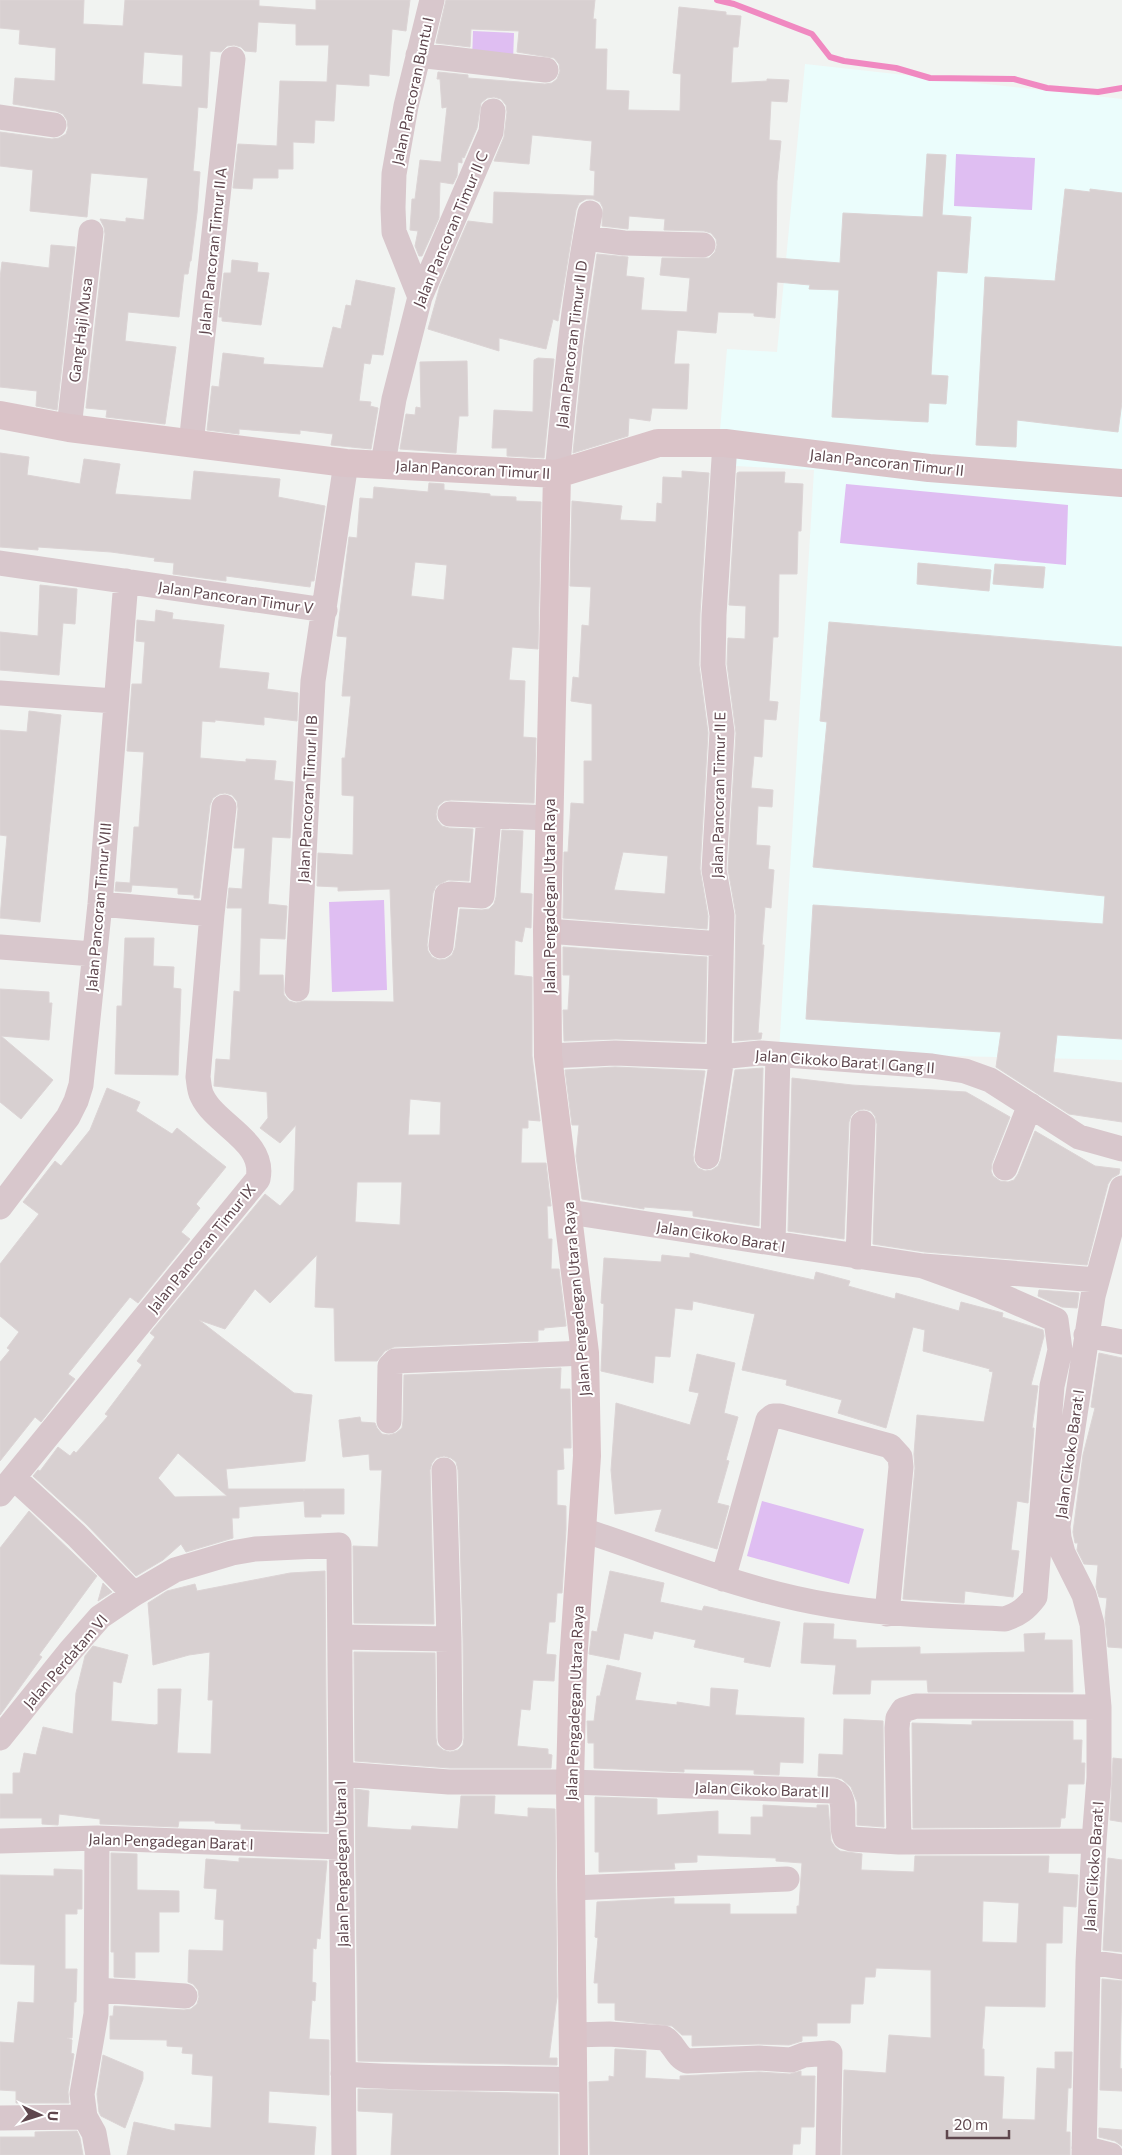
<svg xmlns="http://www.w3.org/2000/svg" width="1122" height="2155" font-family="Commissioner,sans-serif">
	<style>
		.commercial { fill: #ebfdfc }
		.green { fill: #dfbef2 }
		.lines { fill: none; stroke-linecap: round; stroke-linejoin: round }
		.stream { stroke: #f089c1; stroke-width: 6 }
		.building { fill: #d8d0d1; stroke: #dcd4d5; fill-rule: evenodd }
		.street { stroke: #d8c7cc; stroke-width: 25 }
		.secondary { stroke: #dac3c8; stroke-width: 28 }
		.labels { text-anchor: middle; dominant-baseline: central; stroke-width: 4; stroke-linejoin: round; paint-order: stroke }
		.street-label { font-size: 15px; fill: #5f474e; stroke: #fff }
	</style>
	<rect width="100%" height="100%" fill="#f1f3f1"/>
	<path class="commercial" d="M805 64 1122 99V1060L779 1052 814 470 717 465 727 349 777 352Z"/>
	<path class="green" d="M473 31 514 33 513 61 472 60Z
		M956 154 1035 158 1032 210 954 206Z
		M846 484 1068 505 1066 565 840 543Z
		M384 900 387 990 332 992 329 902Z
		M762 1501 864 1529 849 1584 747 1556Z"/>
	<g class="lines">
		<path class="stream" d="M717 0 734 4 812 34 830 57 844 61 896 68 930 78 1014 79 1047 88 1098 92 1122 88"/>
	</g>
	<path class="building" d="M0 0H84L83 24 123 26 125 0H259V6L316 10V0H410L406 31 392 29 389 76 369 74V86L336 84 334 121 315 120 314 143 293 142V169H278V178H253L252 189 233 188 238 144 277 146 280 81 327 82 329 45H296V24L258 22 256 52 245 51 241 47 234 45 227 46 221 52 210 51 207 108 198 107 195 149 193 171 200 172 197 213 191 261H190L188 274H184L179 317 128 312 125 341 176 347 165 424 106 417 107 410 86 408 105 234 104 227 100 219 126 222V218L144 220 148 178 91 173 87 217 30 211 33 170 0 166V132L52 139 59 138 66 134 68 128 67 120 63 114 56 111 13 104 15 78 55 81 56 48 19 44 20 30 0 28ZM144 52 183 55 182 87 142 84Z
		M446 0H595L593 19H596L595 49H607L606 90 629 91 628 110 680 111 681 74 673 73 679 7 726 12V15L741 16 738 47H733L731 83 767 81V79L789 80 787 102 771 101 769 140 781 141 777 181 776 258 840 263 843 213 923 217 927 154 946 155 942 215 971 217 967 273 937 271 931 375 948 376 946 404 929 403 928 422 832 417 839 290 809 289 810 285 777 282 775 318 754 316V313L718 312 716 333 677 330 674 364H689L687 409 652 408 650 421 629 418 628 436 573 453 584 345 597 254 628 257 626 276 644 278 641 310 687 312 690 278 660 275 662 258H709L715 252 717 245 716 239 711 233 704 231 664 230 665 219 629 216 628 229 602 226 603 208 600 202 593 199H586L579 203 576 210 558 321 553 319 546 349 499 338V351L428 329 440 286 468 221 493 224 494 192 594 196 595 171 590 170 592 141 553 137 532 135 529 164 494 161 504 137 507 112 506 105 501 99 494 97 487 98 481 103 477 128 464 158 462 157V163L458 162 457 176 453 184 440 182 439 218 422 256H419L415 246 418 231 410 230 412 199H415L420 160 441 162 447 107 442 108 440 79H437L438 72 468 75V78L545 84 552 83 557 79 560 71 559 64 554 58 517 52 519 31 471 29 470 47 436 43Z
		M1065 189 1090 192V189L1122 193V402L1118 432 1017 420 1016 447 976 445 985 277 1055 281Z
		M51 245 75 247 57 410 36 406 37 391 0 387V278L2 262 49 268Z
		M232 260 258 263 257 272 269 273 261 325 222 321V317H219L224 273H231Z
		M356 280 395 288 383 355 372 354 370 364 364 363 359 401 371 402 370 406 378 408 371 449 331 445 333 434 300 430V434L239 429V434L207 430 212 386 219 387 223 353 264 358 263 364 323 368 333 327 341 329 346 305 351 306Z
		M538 358 554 359 544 458 507 456V448H492L494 410 533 412 534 360Z
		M467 361 468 416H459L456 453 400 449 406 414 415 415 416 407 421 408 420 362Z
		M0 453 29 457 27 475 80 484 84 459 120 464 115 494 191 500 194 471 280 479 278 497 325 506 314 581H311L310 587 226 576V581L173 574 174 563 154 561 155 558 111 552 38 547V550L0 547Z
		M682 471 709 473 700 614 699 665 708 733 700 869 708 916 707 929 563 918 564 852H568L571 803 584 804V761H592V704L571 701 573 677 579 678 582 625 589 626 591 587 570 586 572 501 622 506 620 520 656 522 657 503 662 504 663 477 682 478ZM623 852 668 856 665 894 614 890Z
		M739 472H785L784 483 803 484 801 531H798L797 574H779L778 637H773L769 701 778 702 776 720 764 719 762 757 754 756 751 788 773 790 772 807 758 806 756 845 770 846 768 869 774 870 771 908 765 907 762 945H764L758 1033H762L761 1039 734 1041 736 915 728 869 736 733 727 664 728 638 745 639 746 606 729 605 737 473Z
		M429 483 444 484V490L490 494V496L516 497V501L541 502 538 649 512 647 509 680 525 681 523 737 536 738 534 803 451 800 444 801 438 806 436 814 437 820 442 826 449 828 473 829 469 881 448 880 436 886 433 893 427 945 428 951 432 957 439 960 446 959 452 955 455 948 460 909 482 910 489 909 494 904 496 897 502 830 523 831 520 893 532 894 531 928 525 927 522 942 515 940 514 975 532 977V1056L540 1121 528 1120V1128H522L521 1163H546L551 1206H547L548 1239H552L551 1269H559L566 1326 544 1328V1330H538V1341L394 1347 385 1351 377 1361H335L334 1308 315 1307 317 1255 270 1303 255 1289 225 1329 199 1320 294 1393 312 1395 305 1461 226 1469 228 1489H304V1491V1489H344V1514H321V1517H305L304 1501 239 1507V1518H232L233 1538 186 1552 181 1544 163 1560 136 1576 86 1524 33 1476 38 1470 40 1471 58 1447 70 1456 74 1451 76 1453 108 1416 105 1414 142 1365 137 1361 155 1337 150 1333 265 1194 280 1206 294 1190 296 1125 280 1143 260 1128 268 1118 267 1092 214 1086 216 1059 230 1060 234 991 240 992 242 908H227L229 888 242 889 245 848H234L238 809 237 801 232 795 225 793 219 794 213 798 210 805 199 898H194V895L178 894V888L132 885 131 892 115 891 116 882 130 883 134 827H139L144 752 127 751 132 684H142L145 642 136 641 137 620 155 622 156 610 173 613 172 619 224 625 219 668 269 673 267 689 298 693 297 721 264 717V725L215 720V722L202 721 200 758 246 762V759L276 761 274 780 293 782 290 838 272 837 268 904 287 906 285 939 260 938 259 975H283L284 995 289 1001 296 1003 304 1001 394 1002 390 889 338 891V887L317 886 318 853 353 855 354 796 342 795V758H345L351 696H342L347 637 337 636 349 537 357 538 360 498 373 499 374 487 428 492ZM415 562 447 565 444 600 411 596ZM410 1099 441 1102 440 1135H408ZM357 1182H402L400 1225 355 1222ZM178 1453 227 1496 175 1497 158 1478Z
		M918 563 991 570 989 591 917 584Z
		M995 564 1045 567 1043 588 993 584Z
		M40 585 77 589 75 624 63 623 59 675 0 670V632L38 636Z
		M829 622 1122 647V1039L1057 1035 1053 1072 1122 1083V1122L1069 1114 996 1067 1001 1032 806 1019 813 905 1103 924 1105 896 813 867 827 722 820 721Z
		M29 711 61 715 40 922 0 918 7 836 0 835V730L27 732Z
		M125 938H154L153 966 174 967 173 988 181 989 178 1075 115 1074 117 1006H122Z
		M563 947 707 957 705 1042 616 1039 564 1041 563 1010H568L570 975H563Z
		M0 989 49 992V1003H52L49 1040 1 1036 53 1080 21 1119 0 1102Z
		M615 1067 705 1071 693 1155 694 1162 698 1168 705 1171 712 1170 718 1166 721 1159 735 1070 763 1068 759 1226 693 1216V1211L644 1207V1209L582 1199 576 1156 579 1125H572L565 1070Z
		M792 1078 852 1085 966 1092 1010 1117 992 1163 991 1171 993 1176 1000 1181 1008 1182 1014 1180 1018 1174 1035 1131 1095 1166 1120 1169 1119 1174 1112 1178 1108 1184 1087 1265 925 1252 873 1244 877 1124 875 1116 871 1111 864 1109 856 1111 851 1116 849 1122 844 1239 788 1231Z
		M107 1088 140 1102 136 1111 172 1134 177 1128 226 1167 196 1204 200 1208 181 1232 190 1239 138 1303 130 1297 68 1374 75 1379 41 1422 35 1417 0 1461V1362L10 1350 7 1348 19 1332 0 1316V1264L39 1214 23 1202 55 1161 61 1166 90 1130Z
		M690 1253 814 1280 816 1272 850 1281 848 1286 895 1299 896 1293 959 1311 961 1302 1003 1313 1002 1317 1043 1330 1044 1336 1031 1385 1038 1386 1032 1428H1034L1028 1503 1017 1501 1011 1550 1019 1551 1013 1597 965 1591 964 1603 903 1599 915 1468 914 1454 917 1415 984 1422 993 1372 989 1371 990 1369 923 1351 925 1330 913 1327 886 1428 838 1413 842 1400 786 1385 787 1380 742 1370 755 1314 693 1301 692 1310 675 1308 670 1357 655 1356 653 1383 601 1371 604 1304 601 1303 604 1258 661 1262 662 1255 690 1258Z
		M1039 1290 1079 1293 1077 1308 1062 1307 1038 1296Z
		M1099 1353 1122 1358V1648L1108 1647 1105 1618 1107 1598 1099 1597 1096 1587 1098 1565 1084 1564 1077 1550 1078 1543H1075L1073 1532 1083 1455 1095 1408 1091 1407Z
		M697 1354 735 1363 724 1413 738 1417 726 1460 729 1461 717 1503 729 1506 717 1549 655 1531 662 1509 615 1514 611 1470 616 1403 690 1425 699 1393 689 1391Z
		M561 1368 560 1389H570L571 1443V1448H563L564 1469 557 1470V1505L566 1506V1529L562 1593H557L555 1622H549L546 1654 556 1655 554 1681 533 1680 530 1710 521 1709 517 1746 548 1749V1754L552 1755 551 1768H450L355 1761 354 1652 435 1653 436 1738 437 1745 443 1750 450 1752 458 1750 463 1745 464 1738 463 1639 458 1470 456 1462 451 1458 444 1456 436 1458 432 1463 430 1470 434 1624 354 1623 353 1546 378 1547 382 1470H370L369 1454 343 1457 339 1420 360 1417 361 1422 375 1423 377 1428 382 1434 389 1435 396 1433 402 1428 403 1421 404 1375Z
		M29 1511 97 1576 39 1655 42 1657 0 1715V1548Z
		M325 1571 327 1832 241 1829V1824L215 1823V1821H179L178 1827 100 1824V1819L59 1814 58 1825 42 1824V1818H0V1794H13V1773H20L24 1753 36 1755 43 1727 73 1734 76 1693 85 1656 93 1646 128 1655 121 1683 113 1681 111 1721 155 1725 158 1724V1689H181L177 1753 211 1754 213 1700H208L210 1652 189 1655 153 1665 148 1603 167 1591 195 1584 197 1591 290 1573Z
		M610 1571 664 1583 660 1602 702 1611 704 1606 780 1622 770 1667 744 1662 745 1658 694 1647 696 1640 654 1631 652 1639 624 1633 619 1660 589 1654 592 1631 597 1632Z
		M103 1583 112 1592 98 1601Z
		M804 1623 834 1624 833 1639 856 1640V1648L920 1647V1654L1025 1652 1024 1634 1045 1633 1044 1640H1072L1073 1692H928L927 1680H871L870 1694H833L836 1665 801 1663Z
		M607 1665 641 1673 635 1700 677 1705V1702L710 1707 711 1688 738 1690 735 1715 804 1718 803 1763 780 1762 779 1775 754 1774V1770L684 1769V1772L594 1768V1743H588L587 1721H594L597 1696H600Z
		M844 1719 883 1721 884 1827 857 1825V1802L851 1787 842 1779 835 1777 818 1776 819 1754 843 1755Z
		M972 1721H1073V1740H1082L1081 1763H1085L1084 1784H1068L1065 1818H1061L1060 1827 913 1828 912 1723 972 1725Z
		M1113 1758 1122 1759V1822L1110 1820Z
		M355 1789 369 1791 367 1827 392 1829 411 1830 412 1826 458 1829 461 1796H495L494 1814 528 1817V1808L555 1809 557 1997 549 2058H557V2065L358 2061Z
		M595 1797 657 1799V1815L718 1811V1834L751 1835V1817H763V1805L817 1808V1805H828L831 1841 835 1847 840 1851 862 1854 861 1870 914 1872 915 1856H1049L1048 1873 1078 1875 1076 1907 1063 1906 1062 1943H1046L1045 2007 985 2006 982 2049H984V2076L1004 2077 1002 2119 1035 2120 1037 2068 1055 2069V2052H1072L1071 2088H1068L1066 2132H1070V2155H842L844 2070 886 2073 889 2035 931 2038V1970L876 1968 875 1977H865L863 2004H851L850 2023H817V2036H802V2041L789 2045 758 2044 692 2046V2035H682L672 2026 615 2020V2003H598V1983H594L598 1938 595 1937 597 1902 674 1898V1904H730V1914H797V1906H799L802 1863 776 1861V1858L697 1855V1862L674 1863 675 1869 599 1872V1852H595ZM983 1901 1019 1903 1017 1943 982 1942Z
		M111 1853 137 1854V1890L179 1891V1912H159V1952H135V1978L114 1977V1952H111Z
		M239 1858 327 1861 320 1939 317 1938 316 1949 313 1948 312 1982 316 1983 315 2001 312 2000 309 2039 329 2040V2095L269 2091 268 2123 316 2127 314 2155H127L134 2122 175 2131V2124L211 2128 213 2076 192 2074 193 2054 182 2053 183 2047 167 2046V2040L110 2039V2016H113L114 2006 184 2010 191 2009 197 2004 199 1997 198 1990 193 1984 188 1982 189 1950 223 1951 224 1920 215 1919 217 1889 204 1888 206 1859 239 1862Z
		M1108 1858 1122 1860V1952L1103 1950Z
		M54 1869 82 1870V1909H77V1914H65V1969H77L76 2002H74L72 2038H67L72 2040 71 2053 74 2054 68 2092 69 2103H16V2091L0 2090V2042L14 2043 18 2002 34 2003 35 1965 0 1964V1875L54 1876Z
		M1102 1979 1122 1981 1120 2068 1122 2069V2091L1100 2090Z
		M615 2049 646 2051 645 2078 680 2080V2076L759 2072 790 2074 801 2071V2076H815L814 2127H801L800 2144H793L792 2155H590L589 2082 609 2081V2076L614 2077Z
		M103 2055 143 2072V2079L125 2128 101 2116 99 2112 97 2094Z
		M358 2089 558 2094V2155H391L393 2113 358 2111Z
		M1099 2128 1122 2130V2146L1115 2141 1099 2137Z
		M77 2131 80 2138 83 2155H0V2137H35V2132Z"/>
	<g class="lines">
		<path class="street" d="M418 55 546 70
			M0 117 54 125
			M586 238 624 243 703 245
			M420 297 394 232 393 208 394 174 406 106 432 0
			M69 428 91 232
			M191 444 233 59
			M383 464 394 399 420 297 491 132 493 111
			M557 474C565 387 573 300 590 213
			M0 563 325 610
			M0 693 115 701
			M450 814 549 818
			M212 914 224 807
			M547 931 721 944
			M441 946 447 895 451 894 482 896 489 817
			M0 947 93 954
			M297 989 313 681 346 463
			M548 1056 615 1053 719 1057 760 1053 932 1066 965 1071 990 1080 1079 1137 1122 1149
			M719 1057 722 915 714 870 722 732 713 665 714 615 725 443
			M707 1157 722 1057
			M1005 1168 1030 1105
			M0 1207 68 1117 76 1101 81 1085 100 904 126 581
			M569 1212 923 1266 1097 1280
			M773 1243 778 1056
			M858 1257 863 1123
			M1086 1335 1122 1342
			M389 1421 390 1366 395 1361 585 1353
			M444 1470 449 1639
			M14 1478 76 1535 134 1594
			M0 1494 258 1179C266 1141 216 1126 202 1096 199 1090 199 1083 198 1077L212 914 100 904
			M583 1530C665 1557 744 1591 830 1605 888 1615 946 1616 1005 1619 1019 1614 1026 1609 1035 1597L1052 1386 1060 1350 1056 1320 981 1287 923 1266
			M723 1579 768 1420 773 1416H780L890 1446 900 1457 901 1467 887 1614
			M340 1637 449 1639 450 1738
			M0 1738 70 1651 100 1617 134 1594 175 1570 232 1553 255 1549 339 1545 344 2155
			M341 1774 449 1782H570L834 1791C849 1797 839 1824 845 1837L851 1839 899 1842 1094 1841
			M97 1838 96 2014 82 2094 85 2117 94 2133 98 2155
			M0 1841 97 1838 341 1847
			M899 1842 897 1728 898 1718 903 1710 916 1706 1099 1707
			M572 1888 787 1879
			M1088 1962 1122 1967
			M97 1990 185 1996
			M573 2035 609 2034 664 2038C674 2043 676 2057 687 2061L759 2058 791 2060 804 2055 830 2053 828 2155
			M343 2074C420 2080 497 2077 574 2080
			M0 2118 85 2117
			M1084 2148 1111 2155
			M1084 2155 1088 1962 1094 1841 1099 1778V1707L1092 1624 1084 1595 1063 1553 1059 1538 1058 1526 1093 1296 1122 1188"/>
		<path class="secondary" d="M0 415 69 428 346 463 557 474 658 443H725L929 468 1122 483
			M557 474 547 931 548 1056 585 1353 587 1456 573 1663 570 1782 574 2155"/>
	</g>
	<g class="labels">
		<g class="street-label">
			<text transform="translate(412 91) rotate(-78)">Jalan Pancoran Buntu I</text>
			<text transform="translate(450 229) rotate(-67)">Jalan Pancoran Timur II C</text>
			<text transform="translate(212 251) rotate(-84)">Jalan Pancoran Timur II A</text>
			<text transform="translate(80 330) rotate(-83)">Gang Haji Musa</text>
			<text transform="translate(571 344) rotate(-83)">Jalan Pancoran Timur II D</text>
			<text transform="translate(887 462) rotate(6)">Jalan Pancoran Timur II</text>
			<text transform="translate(473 469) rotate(3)">Jalan Pancoran Timur II</text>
			<text transform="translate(236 597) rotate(8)">Jalan Pancoran Timur V</text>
			<text transform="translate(718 795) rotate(-89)">Jalan Pancoran Timur II E</text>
			<text transform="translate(307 799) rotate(-87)">Jalan Pancoran Timur II B</text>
			<text transform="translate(549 896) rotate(-90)">Jalan Pengadegan Utara Raya</text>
			<text transform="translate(98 907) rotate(-85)">Jalan Pancoran Timur VIII</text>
			<text transform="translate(845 1061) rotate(4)">Jalan Cikoko Barat I Gang II</text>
			<text transform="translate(721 1236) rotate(9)">Jalan Cikoko Barat I</text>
			<text transform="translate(201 1248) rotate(-51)">Jalan Pancoran Timur IX</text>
			<text transform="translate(576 1299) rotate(-95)">Jalan Pengadegan Utara Raya</text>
			<text transform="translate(1069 1454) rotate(-82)">Jalan Cikoko Barat I</text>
			<text transform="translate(65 1661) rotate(-49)">Jalan Perdatam VI</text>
			<text transform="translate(574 1703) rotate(-88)">Jalan Pengadegan Utara Raya</text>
			<text transform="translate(762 1789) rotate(2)">Jalan Cikoko Barat II</text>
			<text transform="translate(171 1841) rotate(2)">Jalan Pengadegan Barat I</text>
			<text transform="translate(341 1864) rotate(-91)">Jalan Pengadegan Utara I</text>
			<text transform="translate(1093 1866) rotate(-86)">Jalan Cikoko Barat I</text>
		</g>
	</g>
	<g transform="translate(40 2115) rotate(94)" stroke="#ffffff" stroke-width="4" paint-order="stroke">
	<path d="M0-4L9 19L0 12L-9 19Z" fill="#5f474e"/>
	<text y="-8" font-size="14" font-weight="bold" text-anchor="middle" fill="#5f474e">U</text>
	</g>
	<path d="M947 2130v8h62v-8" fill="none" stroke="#5f474e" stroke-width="2.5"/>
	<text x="954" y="2130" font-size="15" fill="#5f474e" stroke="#ffffff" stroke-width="4" paint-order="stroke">20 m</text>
</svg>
